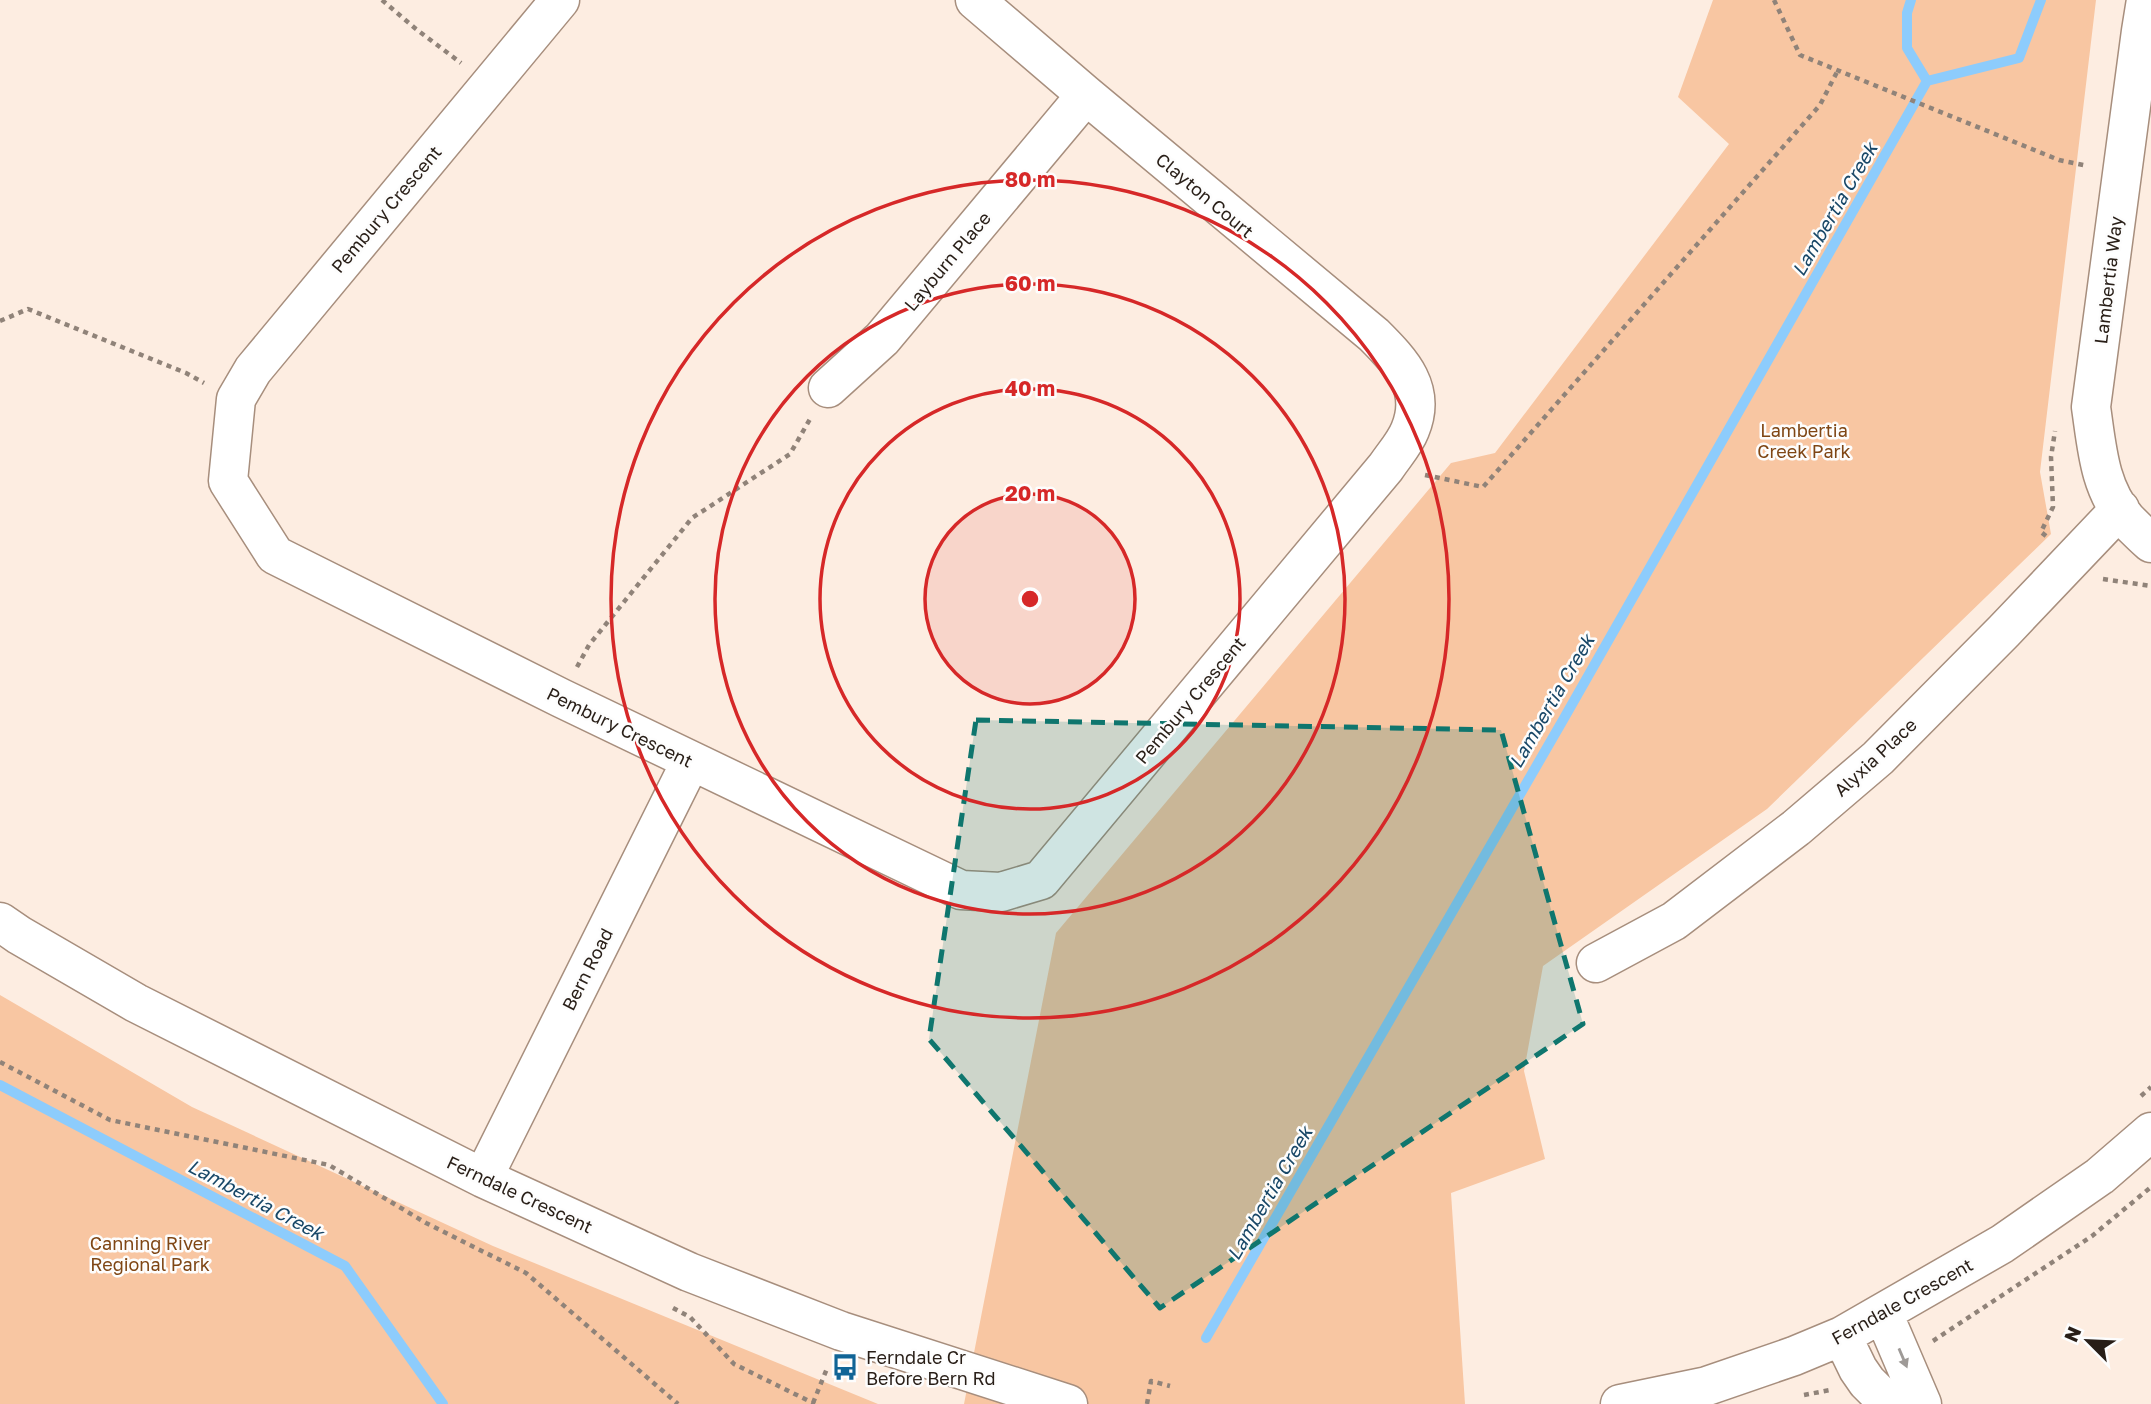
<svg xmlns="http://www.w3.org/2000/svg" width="2151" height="1404" font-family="'Golos Text',sans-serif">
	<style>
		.green { fill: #f8c6a2 }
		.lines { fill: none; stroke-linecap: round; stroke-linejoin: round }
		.stream { stroke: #8dccfc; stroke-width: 10 }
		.minor-casing { stroke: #a78e7d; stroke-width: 41 }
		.path { stroke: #908379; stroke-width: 4.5; stroke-dasharray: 5 5; stroke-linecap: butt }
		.minor { stroke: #fff; stroke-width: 38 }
		.oneway { fill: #9e9a97 }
		.marked { fill: #0f766e; fill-opacity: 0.2; stroke: #0f766e; stroke-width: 5; stroke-dasharray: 14 9; stroke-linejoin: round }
		.ring { fill: none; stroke: #d62828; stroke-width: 3.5 }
		.labels { text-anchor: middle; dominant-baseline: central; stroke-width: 5; stroke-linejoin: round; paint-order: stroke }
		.street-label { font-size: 18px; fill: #281e17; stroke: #fdfdfd }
		.park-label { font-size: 18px; fill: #7f4614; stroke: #fdfdfd }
		.poi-label { font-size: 18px; fill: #281e17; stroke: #fdfdfd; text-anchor: start }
		.water-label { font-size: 19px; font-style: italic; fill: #184767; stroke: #fdfdfd }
		.centre { fill: #d62828; stroke: #fdfdfd; stroke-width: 3.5 }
		.ring-label { font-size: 21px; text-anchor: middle; font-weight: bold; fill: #d62828; stroke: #fdfdfd; stroke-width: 5; stroke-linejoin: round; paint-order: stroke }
	</style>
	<rect width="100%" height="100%" fill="#fdede1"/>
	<path class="green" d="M1713 0H2096L2040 472 2051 534 1767 809 1543 966 1524 1071 1545 1159 1451 1193 1465 1404H964L1056 933 1451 463 1495 453 1729 144 1678 97Z
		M0 995 192 1107 493 1246 878 1404H0Z"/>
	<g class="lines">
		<path class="stream" d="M1911 0 1907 13V48L1927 81
			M1927 81 2019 58 2041 0
			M0 1085 345 1266 443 1404
			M1206 1338 1563 720 1927 81"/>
		<defs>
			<path id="minor" d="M560 0 253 370 236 399 228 481 275 555 561 698 961 890 1001 892 1041 880 1386 467C1394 455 1405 443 1410 430 1427 389 1402 363 1374 335L1086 95 975 0
				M2146 0 2141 31 2091 407C2097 448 2099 488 2127 520 2135 528 2143 536 2151 543
				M828 388 882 339 1086 95
				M0 922 19 935 136 1003 483 1178 689 1272 841 1331 1068 1404
				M1596 963 1674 921 1796 828 1878 758 2004 631 2120 509
				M483 1178 691 761
				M1883 1313 1922 1404
				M1842 1336 1858 1369 1867 1382 1889 1404
				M1620 1404 1707 1386 1794 1356 1842 1336 2002 1244 2100 1176 2151 1132"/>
		</defs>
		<use href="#minor" class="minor-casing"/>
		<path class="path" d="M382 0 416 29 461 63
			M1774 0 1800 55 2059 160 2088 166
			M0 321 28 309 186 373 204 383
			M1425 475 1483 487 1820 105 1838 70
			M2046 536 2041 532 2053 507 2051 457 2055 431
			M2103 579 2151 586
			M577 667 589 645 692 518 790 454 810 419
			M0 1062 110 1120 329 1165 426 1223 526 1273 678 1404
			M2141 1096 2151 1087
			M673 1308 690 1317 734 1364 815 1404
			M1933 1341 2092 1236 2151 1187
			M1804 1395 1830 1390
			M813 1403 828 1366
			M1147 1404 1151 1381 1170 1386"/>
		<use href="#minor" class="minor"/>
	</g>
	<defs><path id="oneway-solid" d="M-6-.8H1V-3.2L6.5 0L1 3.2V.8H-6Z" transform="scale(1.75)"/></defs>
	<use class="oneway" href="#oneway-solid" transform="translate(1903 1358) rotate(67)"/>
	<path class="marked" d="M976 720 1501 730 1583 1024 1160 1308 929 1039Z"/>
	<circle cx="1030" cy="599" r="105" fill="#d62828" fill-opacity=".12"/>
	<g class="ring">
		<circle cx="1030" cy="599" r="105"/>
		<circle cx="1030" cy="599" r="210"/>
		<circle cx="1030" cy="599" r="315"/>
		<circle cx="1030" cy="599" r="419"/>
	</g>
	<defs>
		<symbol id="bus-bare" viewBox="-9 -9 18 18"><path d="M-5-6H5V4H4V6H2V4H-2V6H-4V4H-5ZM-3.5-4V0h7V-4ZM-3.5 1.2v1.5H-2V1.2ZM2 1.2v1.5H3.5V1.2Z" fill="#106496" stroke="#fdfdfd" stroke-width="2.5" paint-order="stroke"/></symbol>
	</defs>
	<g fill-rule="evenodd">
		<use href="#bus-bare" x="826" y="1348" width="38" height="38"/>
	</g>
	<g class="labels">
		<g class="street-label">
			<text transform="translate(1205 195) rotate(40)">Clayton Court</text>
			<text transform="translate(386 209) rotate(-50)">Pembury Crescent</text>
			<text transform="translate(947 261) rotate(-50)">Layburn Place</text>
			<text transform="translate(2108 280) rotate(-83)">Lambertia Way</text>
			<text transform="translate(1190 700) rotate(-50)">Pembury Crescent</text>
			<text transform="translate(620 727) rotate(26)">Pembury Crescent</text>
			<text transform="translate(1875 757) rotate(-43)">Alyxia Place</text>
			<text transform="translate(587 969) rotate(-63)">Bern Road</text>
			<text transform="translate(520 1194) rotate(25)">Ferndale Crescent</text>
			<text transform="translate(1902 1301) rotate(-29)">Ferndale Crescent</text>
		</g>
		<g class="park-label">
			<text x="1804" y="430">Lambertia<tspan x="1804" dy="21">Creek Park</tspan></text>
			<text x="150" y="1243">Canning River<tspan x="150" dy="21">Regional Park</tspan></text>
		</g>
		<g class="poi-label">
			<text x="866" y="1357">Ferndale Cr<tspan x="866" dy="21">Before Bern Rd</tspan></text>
		</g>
		<g class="water-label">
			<text transform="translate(1834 209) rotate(-60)">Lambertia Creek</text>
			<text transform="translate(1551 701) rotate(-60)">Lambertia Creek</text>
			<text transform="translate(1269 1193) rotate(-60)">Lambertia Creek</text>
			<text transform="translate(256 1199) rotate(28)">Lambertia Creek</text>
		</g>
	</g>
	<circle cx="1030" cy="599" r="10" class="centre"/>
	<g class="ring-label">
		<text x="1030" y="187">80 m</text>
		<text x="1030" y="291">60 m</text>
		<text x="1030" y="396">40 m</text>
		<text x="1030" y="501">20 m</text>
	</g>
	<g transform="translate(2088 1341) rotate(294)" stroke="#fdfdfd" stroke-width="5" paint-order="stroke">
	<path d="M0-5L12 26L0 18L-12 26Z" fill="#281e17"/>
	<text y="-10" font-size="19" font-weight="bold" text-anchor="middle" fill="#281e17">N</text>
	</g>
</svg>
